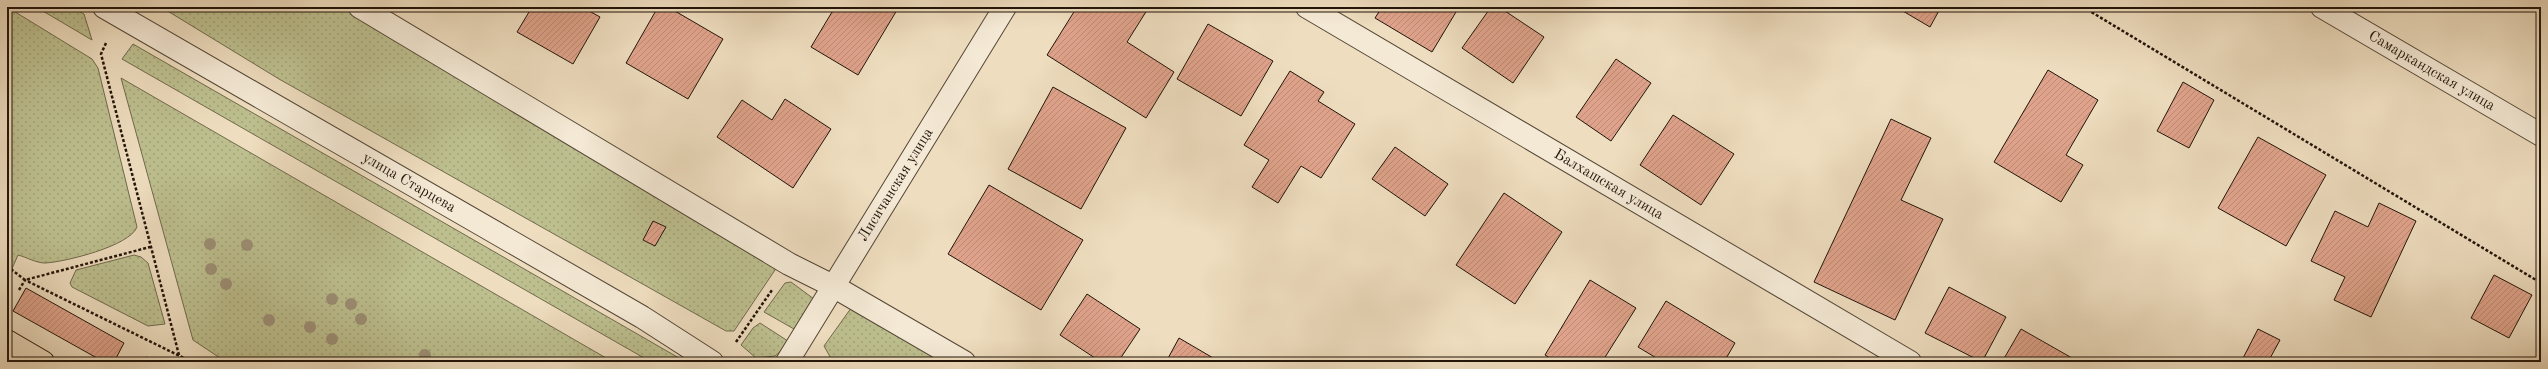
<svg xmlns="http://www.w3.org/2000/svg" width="2548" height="369" font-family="'Old Standard TT',serif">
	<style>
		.grass { fill: url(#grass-dots); stroke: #6f6a4c }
		.building { fill: url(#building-hatch); stroke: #211409 }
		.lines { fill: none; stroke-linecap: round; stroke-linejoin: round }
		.minor-casing { stroke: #544636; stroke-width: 24 }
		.major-casing { stroke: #211409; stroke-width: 24 }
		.path { stroke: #211409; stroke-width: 2.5; stroke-dasharray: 3 2; stroke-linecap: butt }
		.minor { stroke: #f4e9d5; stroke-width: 22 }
		.major { stroke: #eeddbf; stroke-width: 22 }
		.tree { fill: #9c8f75 }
		.labels { text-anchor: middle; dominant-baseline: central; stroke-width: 3.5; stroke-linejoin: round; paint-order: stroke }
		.street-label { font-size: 15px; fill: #211409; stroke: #f4e9d5 }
	</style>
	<defs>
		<pattern id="grass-dots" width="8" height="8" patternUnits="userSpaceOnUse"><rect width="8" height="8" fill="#bdbf8f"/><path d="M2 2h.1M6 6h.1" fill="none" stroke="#a2a37a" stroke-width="1.8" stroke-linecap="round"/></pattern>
		<pattern id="building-hatch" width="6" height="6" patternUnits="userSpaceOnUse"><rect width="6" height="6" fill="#dfa38b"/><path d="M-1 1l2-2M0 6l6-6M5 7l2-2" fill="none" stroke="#bf8b77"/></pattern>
	</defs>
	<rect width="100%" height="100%" fill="#eeddbf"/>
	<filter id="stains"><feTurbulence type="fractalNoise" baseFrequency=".005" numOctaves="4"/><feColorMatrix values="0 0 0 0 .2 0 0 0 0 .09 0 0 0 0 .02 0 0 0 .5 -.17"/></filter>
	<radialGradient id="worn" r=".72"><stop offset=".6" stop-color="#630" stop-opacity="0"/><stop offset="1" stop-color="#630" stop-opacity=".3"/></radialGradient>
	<path class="grass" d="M7 7 92 59 98 68 137 227C130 246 65 262 45 263 36 263 26 257 18 255L7 280Z
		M36 7H71L84 14 92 40Z
		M161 7H342L777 267 734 331H726L279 79Z
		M133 44 686 362H651L122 59Z
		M121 78 613 362H226L193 340Z
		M134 255 141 257 148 263 165 324 148 326 72 287 70 283 76 270Z
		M791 282 814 299 794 329 764 312 785 283Z
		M854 304 953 362H833L824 346Z
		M760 323 791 343 775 356 756 358 741 345 753 328Z"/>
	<path class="building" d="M532 7H582L600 17 573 64 517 32Z
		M658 7H668L723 39 688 99 626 63Z
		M835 7H892L897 10 858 75 811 47Z
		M1077 7H1149L1127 42 1174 72 1146 118 1047 55Z
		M1382 7H1459L1432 52 1375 18Z
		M1491 7H1499L1544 37 1513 83 1462 48Z
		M1896 7H1941L1930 27Z
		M1208 24 1273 61 1241 116 1177 79Z
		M1616 59 1651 83 1611 141 1576 117Z
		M2048 70 2098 100 2066 155 2083 165 2061 202 1994 162Z
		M1290 71 1324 92 1318 101 1355 124 1321 178 1301 166 1278 203 1252 187 1269 160 1244 145Z
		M2183 82 2214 100 2189 148 2157 131Z
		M1053 87 1126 128 1081 209 1008 169Z
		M785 99 831 129 793 188 717 137 742 100 772 120Z
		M1673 115 1734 154 1701 205 1640 165Z
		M1891 119 1931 138 1901 200 1943 219 1895 320 1814 282Z
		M2258 137 2326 175 2286 246 2218 208Z
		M1395 147 1448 184 1425 216 1372 179Z
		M989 185 1083 240 1041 310 948 254Z
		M1504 193 1562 232 1515 304 1456 265Z
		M2379 203 2416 221 2371 317 2334 300 2345 277 2311 261 2335 211 2368 227Z
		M653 221 666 227 655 246 643 240Z
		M2494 275 2532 295 2509 338 2471 318Z
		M1590 280 1636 308 1602 362H1556L1545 355Z
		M1949 287 2006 317 1982 362 1925 333Z
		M26 288 124 343 114 362H104L13 311Z
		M1087 294 1140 329 1118 362H1101L1060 335Z
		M1666 301 1735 343 1724 362H1663L1638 347Z
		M2021 329 2072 358 2070 362H2002Z
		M2258 329 2280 340 2268 362H2241Z
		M1179 338 1220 362H1166Z
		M146 357 159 362H145Z"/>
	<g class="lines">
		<defs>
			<g id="minor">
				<path id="s1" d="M104 7 642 317 712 362"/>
				<path d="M360 7 789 264 833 286 964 362"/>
				<path id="s2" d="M1307 7 1910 362"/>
				<path id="s3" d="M2322 7 2541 135"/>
				<path id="s4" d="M787 362 1005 7"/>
			</g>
			<path id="major" d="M7 341 43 362"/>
		</defs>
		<use href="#minor" class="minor-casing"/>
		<use href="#major" class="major-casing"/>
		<path class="path" d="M2083 7 2541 283
			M106 43 101 54 179 355
			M7 266 25 280 150 247
			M19 290 25 280 192 362
			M736 342 772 290"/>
		<use href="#minor" class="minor"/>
		<use href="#major" class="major"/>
	</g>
	<g class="tree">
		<circle cx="210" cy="244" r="6"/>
		<circle cx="247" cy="245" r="6"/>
		<circle cx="211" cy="269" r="6"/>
		<circle cx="226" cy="284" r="6"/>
		<circle cx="332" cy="299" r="6"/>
		<circle cx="351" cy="304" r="6"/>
		<circle cx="361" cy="319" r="6"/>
		<circle cx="269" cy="320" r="6"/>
		<circle cx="310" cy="327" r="6"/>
		<circle cx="332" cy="339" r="6"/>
		<circle cx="425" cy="355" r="6"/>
	</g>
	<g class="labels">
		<g class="street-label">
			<text stroke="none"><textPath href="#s3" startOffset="127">Самаркандская улица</textPath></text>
			<text stroke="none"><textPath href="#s1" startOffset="352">улица Старцева</textPath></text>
			<text stroke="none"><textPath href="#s4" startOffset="208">Лисичанская улица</textPath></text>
			<text stroke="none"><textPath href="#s2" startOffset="350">Балхашская улица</textPath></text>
		</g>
	</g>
	<rect width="2548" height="369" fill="none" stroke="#eeddbf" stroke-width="24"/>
	<rect x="8" y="8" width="2532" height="353" fill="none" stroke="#211409" stroke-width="2"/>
	<rect x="12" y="12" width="2524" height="345" fill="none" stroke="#211409"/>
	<rect width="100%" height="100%" filter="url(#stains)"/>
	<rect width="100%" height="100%" fill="url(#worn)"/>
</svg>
